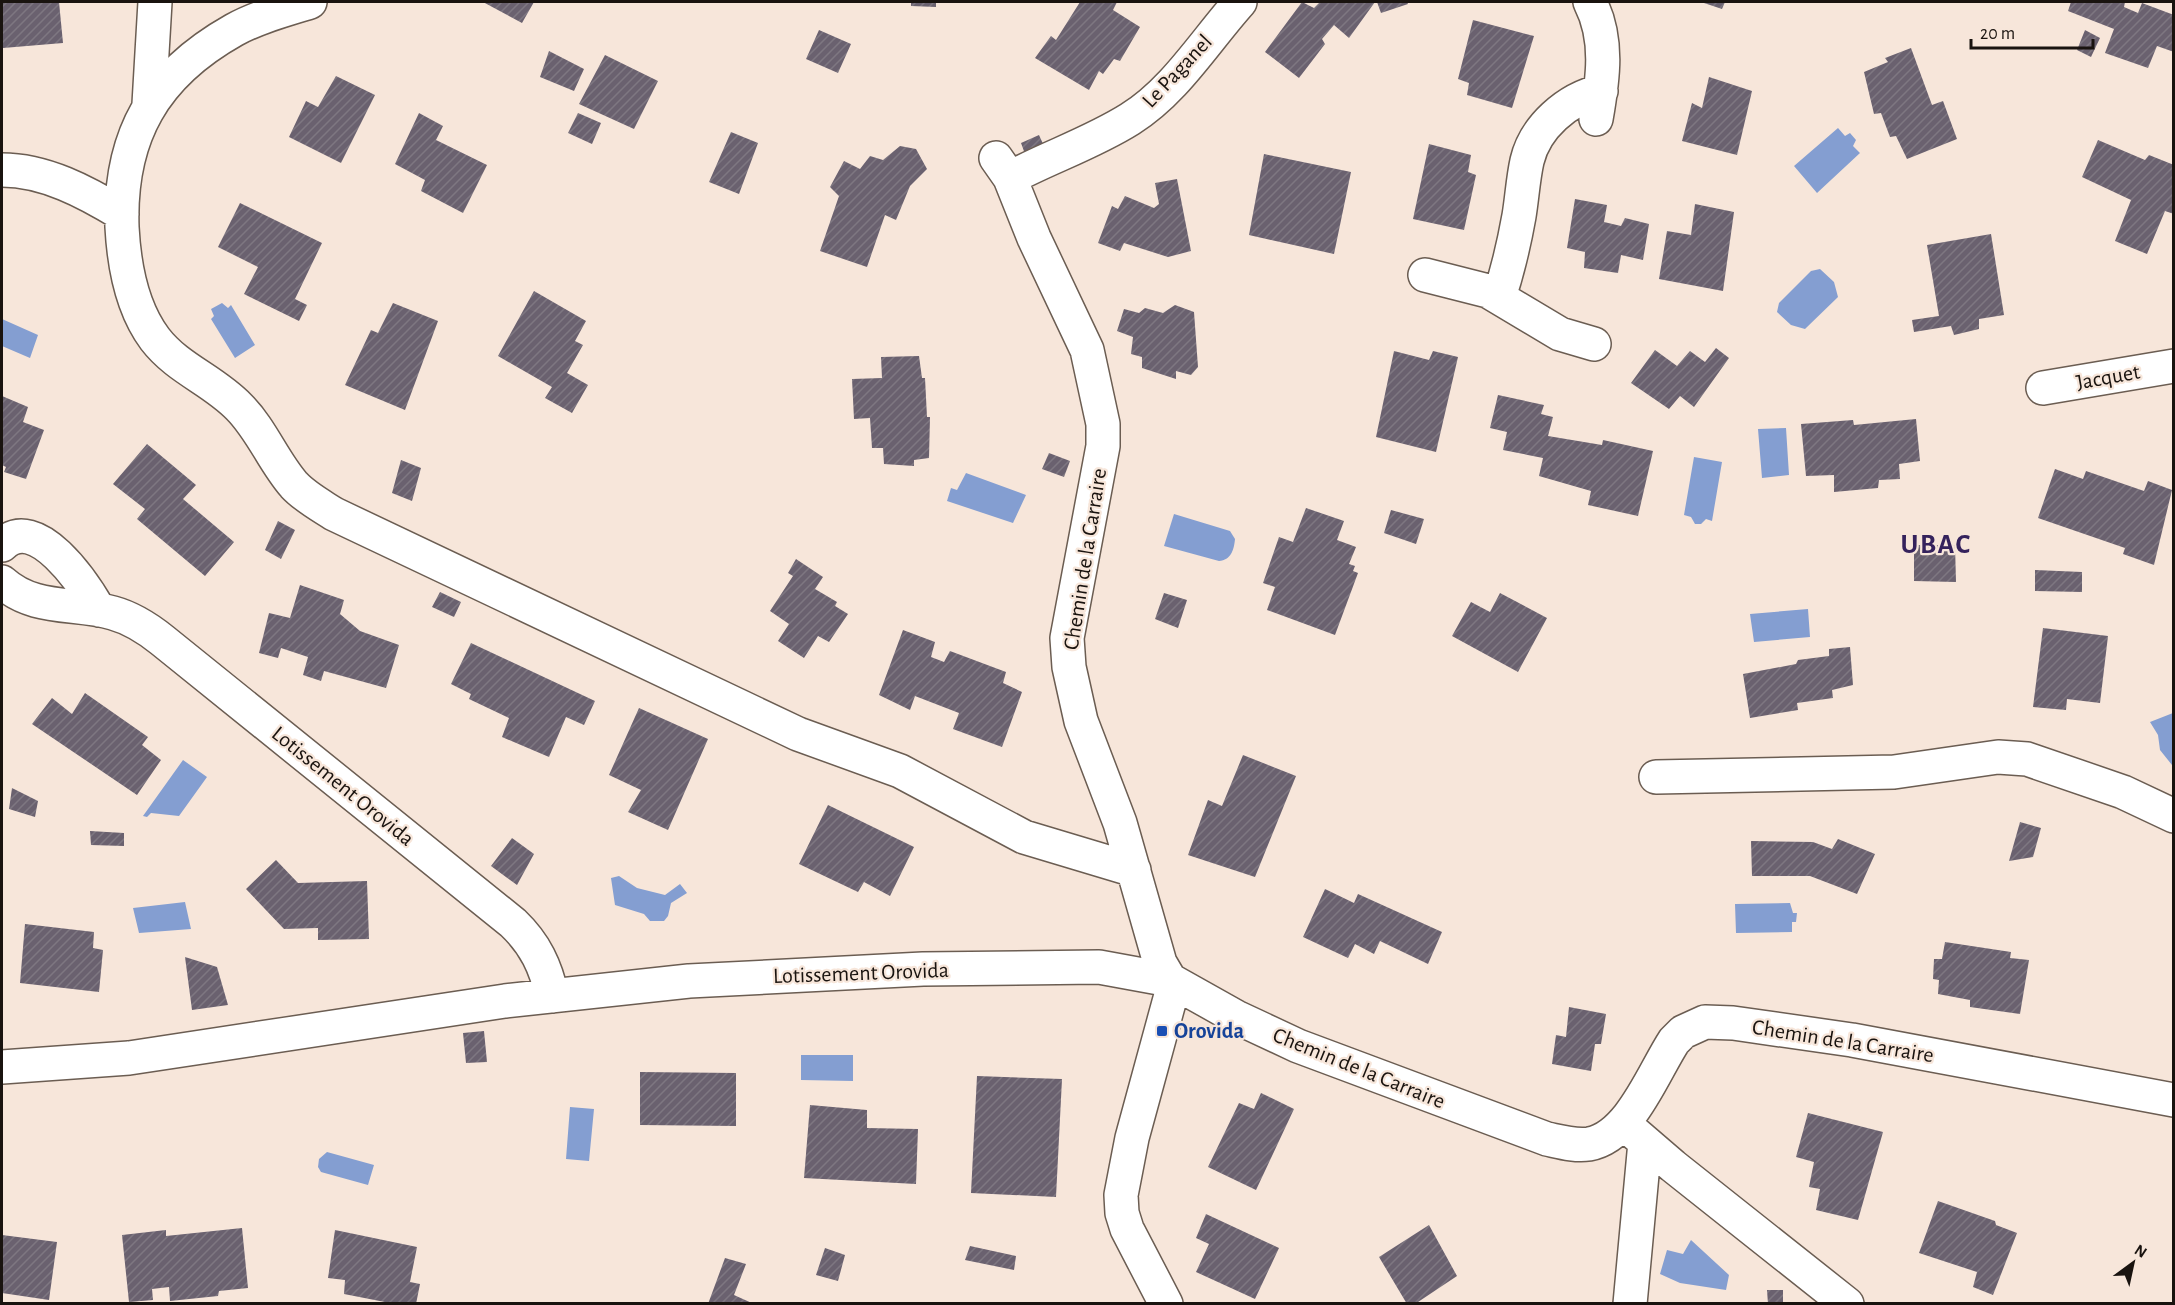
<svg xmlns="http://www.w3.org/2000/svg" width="2175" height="1305" font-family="'Alegreya Sans',sans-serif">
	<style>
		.water { fill: #849ed1 }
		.building { fill: url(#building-hatch) }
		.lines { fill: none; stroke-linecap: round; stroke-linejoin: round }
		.minor-casing { stroke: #6b5d52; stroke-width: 36 }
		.minor { stroke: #fff; stroke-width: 33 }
		.transit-dot { fill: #1a4fb4; stroke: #f7e6da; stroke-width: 2 }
		.labels { text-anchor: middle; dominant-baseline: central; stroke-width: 4.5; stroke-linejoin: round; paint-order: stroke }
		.street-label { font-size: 22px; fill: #19130f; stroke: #f7e6da }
		.transit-label { font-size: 22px; font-weight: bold; fill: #164399; stroke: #f7e6da; text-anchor: start }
		.district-label { font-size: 28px; font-weight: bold; letter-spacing: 1.5px; fill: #35225c; stroke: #f7e6da }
	</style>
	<defs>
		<pattern id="building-hatch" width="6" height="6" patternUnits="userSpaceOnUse" patternTransform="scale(1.5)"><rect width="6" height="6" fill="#6a616f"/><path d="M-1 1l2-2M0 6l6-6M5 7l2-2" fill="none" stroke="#7e7781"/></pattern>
	</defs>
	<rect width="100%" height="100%" fill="#f7e6da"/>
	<path class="water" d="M1838 128 1845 136 1850 133 1856 140 1853 146 1860 153 1817 193 1794 166Z
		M1820 269 1834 282 1838 297 1805 329 1791 325 1777 312 1779 303 1811 271Z
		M222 303 228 308 231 305 255 345 235 358 211 319 214 316 211 309Z
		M2 319 38 335 30 358 2 346Z
		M1786 428 1789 475 1762 478 1758 429Z
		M1694 457 1722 462 1712 521 1706 519 1701 524H1695L1691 517 1684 515Z
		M966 473 1026 495 1013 523 947 501 951 488 957 490Z
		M1174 514 1230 531 1235 539C1234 550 1231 560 1219 561L1164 546Z
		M1808 609 1810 637 1754 642 1750 614Z
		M2173 713 2174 765H2172L2160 750 2158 735 2150 722Z
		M183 760 207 777 179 816 151 813 147 817 143 816Z
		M619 876 637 888 665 895 680 884 687 893 671 903 668 916 664 921H650L644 914 615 905 611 878Z
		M185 902 191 929 139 933 133 908Z
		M1790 903 1793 913H1797L1796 922H1792V932L1736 933 1735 904Z
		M801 1055H853V1081L801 1080Z
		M570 1107 594 1109 589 1161 566 1159Z
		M327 1152 374 1165 368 1185 321 1172 318 1167 319 1159Z
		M1691 1240 1729 1275 1726 1290 1680 1283 1660 1274 1667 1250 1683 1254Z"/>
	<path class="building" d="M2 2H59L63 43 3 48Z
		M483 2H534L522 23Z
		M911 2H936V7L911 6Z
		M1080 2H1117L1113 10 1140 27 1120 61 1114 59 1103 74 1099 71 1089 90 1035 58 1051 36 1056 40Z
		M1302 2 1314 8 1320 2H1375L1349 38 1334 25 1322 39 1325 44 1299 78 1265 52Z
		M1377 2H1407L1408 4 1381 13Z
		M1701 2H1725L1722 9Z
		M2071 2H2125L2124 7 2138 13 2142 3 2174 15V52L2157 46 2148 68 2105 53 2114 29 2068 11Z
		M1473 20 1534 36 1512 108 1467 95 1469 83 1458 79Z
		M819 30 851 44 838 73 806 59Z
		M2085 30 2100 38 2091 57 2077 50Z
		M1911 48 1932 105 1943 101 1957 139 1907 159 1896 136 1890 137 1881 113 1874 114 1864 72 1888 62 1885 58Z
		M549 51 584 69 574 91 540 77Z
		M605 55 658 81 634 129 579 104Z
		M336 76 375 95 341 163 289 137 306 101 318 107Z
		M1709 77 1752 91 1737 155 1682 141 1692 103 1702 108Z
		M419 113 443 126 436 140 487 165 463 213 421 191 425 180 395 164Z
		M578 113 601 123 592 144 568 133Z
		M731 132 758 143 739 194 709 182Z
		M1039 135 1044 146 1025 154 1021 143Z
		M2098 140 2145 160 2149 155 2174 165V214L2165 211 2147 254 2115 241 2131 200 2082 177Z
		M1429 144 1471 155 1468 172 1476 175 1464 230 1413 219Z
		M900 146 916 149 927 169 910 186 896 220 885 215 867 267 820 251 839 196 830 187 844 161 860 169 870 156 883 160Z
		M1264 154 1351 172 1334 254 1249 235Z
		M1177 179 1191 251 1168 257 1124 243 1120 251 1098 243 1112 206 1118 209 1125 196 1154 208 1159 204 1155 183Z
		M1575 199 1607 205 1604 222 1621 226 1625 218 1649 224 1643 260 1621 255 1618 273 1584 268 1585 252 1567 248Z
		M240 203 322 243 295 299 307 305 299 321 244 294 258 267 218 247Z
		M1695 204 1734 212 1723 291 1659 279 1667 231 1691 235Z
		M1991 234 2004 315 1979 319V329L1954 335 1951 326 1914 332 1912 320 1939 316 1927 245Z
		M534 291 586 321 575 341 583 345 567 373 588 385 572 413 545 398 552 387 498 356Z
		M393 303 438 321 405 410 345 385 371 330 378 333Z
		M1175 305 1194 312 1198 367 1191 375 1176 371V379L1142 368V357L1131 354 1133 337 1117 331 1124 309 1139 313 1145 308 1163 313Z
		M1716 348 1729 358 1694 407 1680 396 1669 409 1631 383 1655 350 1677 366 1690 351 1705 362Z
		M1394 351 1429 360 1433 351 1458 357 1436 452 1376 437Z
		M919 356 922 378H925L927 417H930L929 458 914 460V466L884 464 883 448H872L870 418 854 419 852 379 882 378 881 357Z
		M1498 395 1544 405 1541 414 1553 417 1548 436 1602 445 1603 440 1653 451 1638 516 1588 505 1591 491 1539 476 1543 458 1503 450 1507 432 1490 428Z
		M2 396 28 407 23 422 44 430 26 479 4 472 6 467 2 465Z
		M1916 419 1920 461 1899 464 1900 479 1879 480 1878 488 1834 492V475L1806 476 1801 424 1853 420 1854 425Z
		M147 444 196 485 183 499 234 542 205 576 137 519 145 509 113 484Z
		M1049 453 1070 461 1064 477 1042 469Z
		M401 460 421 468 412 501 392 493Z
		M2055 469 2083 479 2086 471 2144 491 2148 481 2172 490 2154 565 2123 554 2125 548 2038 518Z
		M1306 508 1344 521 1337 540 1356 547 1349 564 1355 566 1353 571 1358 573 1335 635 1267 610 1275 587 1263 583 1279 537 1293 542Z
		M1391 510 1424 519 1416 544 1384 533Z
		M278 521 295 530 281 559 265 550Z
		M1914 545H1955L1956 582 1914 581Z
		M796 559 823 577 815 589 837 602 835 606 848 614 829 642 818 636 804 658 778 641 789 624 770 611 793 576 788 573Z
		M2035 570 2082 572V592L2035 591Z
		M300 585 344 600 340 614 360 631 399 645 386 688 324 671 321 681 303 675 308 657 281 648 278 658 259 653 269 613 290 618Z
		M440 592 461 602 454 617 432 607Z
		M1164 593 1187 600 1178 628 1155 619Z
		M1500 593 1547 618 1518 672 1452 636 1471 602 1490 612Z
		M2043 628 2108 636 2100 703 2067 699 2066 710 2033 707Z
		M903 630 935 642 931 657 944 662 950 651 1006 672 1003 683 1022 692 1002 747 953 729 959 713 915 696 910 710 879 695Z
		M471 643 595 701 584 725 566 717 549 757 502 737 509 718 469 699 471 694 451 684Z
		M1850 647 1853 685 1832 690 1833 698 1797 703 1798 710 1750 718 1743 674 1796 664 1798 660 1829 656V649Z
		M85 693 148 737 142 745 161 760 137 795 32 724 52 698 72 714Z
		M639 708 708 739 668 830 628 812 641 790 609 775Z
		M1243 755 1296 776 1255 877 1188 855 1208 800 1222 806Z
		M12 788 38 801 35 817 9 809Z
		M828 805 914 847 890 896 864 882 858 892 799 864Z
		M2020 822 2041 828 2033 857 2009 861Z
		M90 831 124 833V846L91 845Z
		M512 838 534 854 517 885 491 866Z
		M1838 839 1875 854 1857 894 1810 876H1752L1751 841 1813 842 1832 849Z
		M276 860 298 883 367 881 369 939 318 940V928L284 929 246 889Z
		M1325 889 1354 903 1358 894 1442 932 1428 964 1380 941 1374 954 1355 944 1348 958 1303 937Z
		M25 924 94 932 93 948 103 950 99 992 20 983Z
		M1945 942 2011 952 2010 958 2029 960 2020 1014 1970 1007V1000L1938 994 1939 980 1933 979 1934 959H1942Z
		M185 957 217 967 228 1005 192 1010Z
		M1569 1007 1606 1014 1601 1044H1595L1591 1071 1552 1064 1556 1035 1566 1037Z
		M484 1031 487 1062 466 1063 463 1033Z
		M640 1072 736 1073V1126L640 1125Z
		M977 1076 1062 1079 1056 1197 971 1193Z
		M1261 1093 1294 1109 1256 1190 1208 1167 1239 1103 1254 1109Z
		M810 1105 867 1110V1128L918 1129 916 1184 804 1178Z
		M1808 1113 1883 1132 1858 1220 1816 1210 1820 1189 1809 1187 1814 1162 1796 1157Z
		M1938 1201 1995 1221 1996 1225 2017 1233 1993 1295 1973 1287 1977 1272 1919 1253Z
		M1206 1214 1279 1248 1255 1299 1196 1272 1209 1244 1196 1238Z
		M1429 1225 1457 1276 1415 1304H1407L1379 1257Z
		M242 1228 248 1288 219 1291 218 1296 170 1301 169 1287 152 1289 153 1300 129 1302 122 1235 166 1230V1236Z
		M335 1230 417 1247 410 1282 420 1284 416 1304H395L344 1294 345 1280 328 1278Z
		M2 1235 57 1242 49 1300 2 1293Z
		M970 1246 1016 1256 1014 1270 965 1260Z
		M825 1248 845 1255 838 1281 816 1275Z
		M725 1258 746 1264 734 1295 754 1304H708Z
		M1767 1290H1783V1304H1768Z"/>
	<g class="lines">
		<defs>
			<path id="minor" d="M310 2C285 10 257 17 234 30 154 75 119 136 122 227 124 265 131 307 155 339 178 369 213 380 239 407 262 430 273 461 294 485 305 497 320 505 334 514L798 734 900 771 1024 837 1134 870
				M1590 2C1609 39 1603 79 1596 119
				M149 104 155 2
				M996 158 1010 178 1034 238 1087 350 1103 424V446L1067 638 1069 667 1081 721 1120 823 1160 963 1170 980 1236 1017 1298 1046 1547 1139C1561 1142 1575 1146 1589 1144 1630 1137 1653 1073 1674 1041L1683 1032 1705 1022 1733 1023 1852 1040 2174 1100
				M2 170C45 170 86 192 122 214
				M1010 178C1049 157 1092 143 1130 119 1175 91 1205 41 1240 2
				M1425 275 1488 291 1560 334 1594 344
				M1499 297C1508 270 1514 244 1519 216 1522 198 1523 179 1527 161 1535 127 1567 99 1601 91
				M2043 388 2174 366
				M2 545C36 511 84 584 99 610
				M2 582C34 611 74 602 113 613 131 618 147 628 162 640L513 923C535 944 546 967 552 996
				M1656 777 1894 772 1998 757 2027 759 2123 792 2174 816
				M2 1067 129 1058 505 1001 689 981 923 969 1099 967 1170 980
				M1623 1123 1673 1166 1847 1304
				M1166 1304 1127 1229 1122 1213 1121 1195 1132 1138 1174 984
				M1630 1304 1645 1142"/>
		</defs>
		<use href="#minor" class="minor-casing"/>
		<use href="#minor" class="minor"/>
	</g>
	<rect class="transit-dot" x="1156" y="1025" width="12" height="12" rx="3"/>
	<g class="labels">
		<g class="street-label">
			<text transform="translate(1177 71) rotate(-47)">Le Paganel</text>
			<text transform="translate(2108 377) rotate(-10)">Jacquet</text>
			<text transform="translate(1085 559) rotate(-81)">Chemin de la Carraire</text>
			<text transform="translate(343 786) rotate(39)">Lotissement Orovida</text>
			<text transform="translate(861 973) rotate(-2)">Lotissement Orovida</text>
			<text transform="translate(1843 1041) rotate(9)">Chemin de la Carraire</text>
			<text transform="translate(1359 1068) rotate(22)">Chemin de la Carraire</text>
		</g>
		<g class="transit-label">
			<text x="1174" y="1031">Orovida</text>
		</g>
		<g class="district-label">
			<text x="1936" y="545">UBAC</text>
		</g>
	</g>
	<rect width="2175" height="1305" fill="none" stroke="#19130f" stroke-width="6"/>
	<g transform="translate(2133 1263) rotate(33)" stroke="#f7e6da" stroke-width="4.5" paint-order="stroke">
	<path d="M0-4.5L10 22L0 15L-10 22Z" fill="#19130f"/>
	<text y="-9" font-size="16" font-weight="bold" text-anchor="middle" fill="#19130f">N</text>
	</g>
	<path d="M1971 39v9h122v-9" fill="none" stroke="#19130f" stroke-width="3"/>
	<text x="1980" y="39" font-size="18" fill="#19130f" stroke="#f7e6da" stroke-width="4.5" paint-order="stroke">20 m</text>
</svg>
